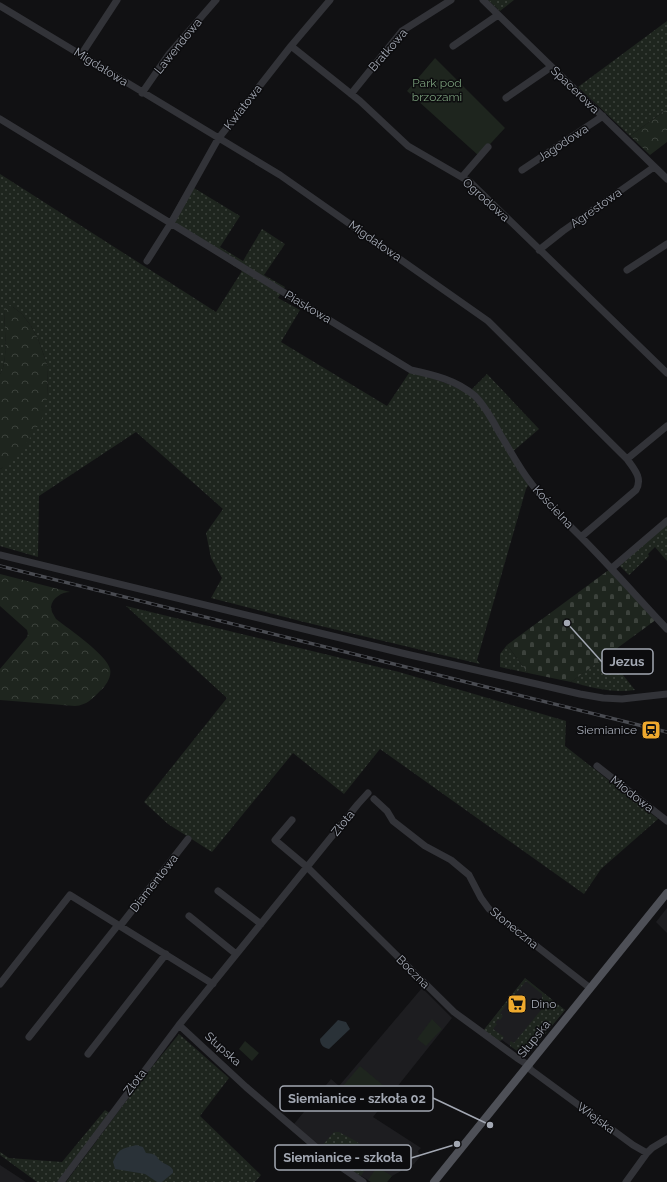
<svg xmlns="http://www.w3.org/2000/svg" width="667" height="1182" font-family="Raleway,sans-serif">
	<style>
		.built { fill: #1d1d20 }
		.grass { fill: url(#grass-dots) }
		.forest { fill: url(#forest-crowns) }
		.cemetery { fill: url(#cemetery-stones) }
		.park { fill: #1e251e }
		.water { fill: #2a3238 }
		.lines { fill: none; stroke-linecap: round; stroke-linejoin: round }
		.minor { stroke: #323338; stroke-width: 7 }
		.major { stroke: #4e5057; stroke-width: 8 }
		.rail-casing { stroke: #494b51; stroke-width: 3.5 }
		.rail { stroke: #0c0c0e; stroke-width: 2; stroke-dasharray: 6; stroke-linecap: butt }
		.labels { text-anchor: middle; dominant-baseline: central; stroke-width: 3; stroke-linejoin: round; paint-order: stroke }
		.street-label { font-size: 12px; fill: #a3a8b3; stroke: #0c0c0e }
		.park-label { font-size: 12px; fill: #7a9e7b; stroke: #0c0c0e }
		.poi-label { font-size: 12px; fill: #a3a8b3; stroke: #0c0c0e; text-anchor: end }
		.leader { fill: none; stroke: #a3a8b3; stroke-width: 1.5 }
		.callout-dot { fill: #a3a8b3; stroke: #0c0c0e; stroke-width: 1.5 }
		.callout { fill: #0c0c0e; stroke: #a3a8b3; stroke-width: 1.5 }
		.callout-label { font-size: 13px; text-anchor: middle; font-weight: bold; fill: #a3a8b3 }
	</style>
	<defs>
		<pattern id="grass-dots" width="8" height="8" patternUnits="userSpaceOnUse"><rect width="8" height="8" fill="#1e251e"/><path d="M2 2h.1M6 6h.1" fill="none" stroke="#3c423c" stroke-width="1.8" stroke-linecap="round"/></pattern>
		<pattern id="forest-crowns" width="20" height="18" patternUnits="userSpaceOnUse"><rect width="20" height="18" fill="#1e251e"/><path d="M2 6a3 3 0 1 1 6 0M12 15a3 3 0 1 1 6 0" fill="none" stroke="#3c423c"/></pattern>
		<pattern id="cemetery-stones" width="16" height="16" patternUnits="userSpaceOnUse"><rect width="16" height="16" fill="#1e251e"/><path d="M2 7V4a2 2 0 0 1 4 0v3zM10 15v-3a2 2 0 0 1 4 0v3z" fill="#3c423c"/></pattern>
	</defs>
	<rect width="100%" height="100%" fill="#111113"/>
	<path class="built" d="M667 908V933L656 922Z
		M525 978 565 1010 526 1057 502 1040 500 1041 483 1031Z
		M422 988 452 1018 373 1117 421 1148 418 1151 420 1157 414 1164 392 1176 387 1182H371L339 1162 294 1124 331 1079 339 1086Z
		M0 1165 26 1182H0Z"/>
	<path class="grass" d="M488 0H514L500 11Z
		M667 21V109L630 136 578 87Z
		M0 174 216 312 242 271 167 223 189 185 240 216 220 247 243 261 262 229 285 244 264 275 285 287 278 298 300 310 281 342 387 406 411 370 469 392 487 374 539 429 511 453 530 482 526 489 477 660 480 664 304 622 211 598 222 578 211 558 206 533 223 509 136 432 39 496 38 557 0 546V469L2 468 47 398 48 367 38 339 31 326 22 314 13 307 4 308C4 323 9 363 0 374Z
		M667 524V561L655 547 648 554 649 556 629 575 619 565Z
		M126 606 399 672 566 721 565 746 658 819 601 869 584 894 380 749 344 794 293 753 212 852 168 824 144 802 227 698Z
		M507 645 528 673 500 667V654Z
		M607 655 635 690C611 693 594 688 571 682Z
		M525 978 565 1010 526 1057 510 1046V1042L511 1041 514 1043 546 1004 542 1001V994L526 981 500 1013 503 1016 500 1020 498 1019 495 1023 497 1024 493 1029 504 1037 502 1040 498 1041 483 1031Z
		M179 1034 229 1078 200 1116 261 1175 255 1182H66L147 1073Z
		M105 1110 111 1114 61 1182H37L0 1155V1152L9 1158 62 1162Z
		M334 1132H339C348 1137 372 1148 372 1158L361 1176 339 1162 321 1147Z"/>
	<path class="forest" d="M667 109V142L650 155 630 136Z
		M7 305 13 307 22 314 31 326 38 339 48 367 47 398 42 420 16 459 0 469V374C9 363 4 323 4 308Z
		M0 574 70 592C62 592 52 598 51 607L52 612 56 619C69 629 107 655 110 669 112 676 106 686 100 691 92 699 87 705 75 706L0 700V669L27 637 28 634 27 630 0 606Z"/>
	<path class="cemetery" d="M610 569 657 619 571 682 528 673 507 645Z"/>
	<path class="park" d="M435 58 505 128 479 156 407 91Z
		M432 1019 442 1029 426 1046 417 1039Z
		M245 1041 259 1053 252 1061 239 1049Z
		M360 1066 390 1091 372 1112 342 1087Z
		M377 1167 392 1176 387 1182H371L368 1180Z"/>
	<path class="water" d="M338 1020 346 1022 350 1029 329 1049C324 1048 320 1045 320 1039Z
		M136 1145 143 1147 146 1153C159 1154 155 1157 162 1162 166 1165 170 1165 173 1170V1173L162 1182H157L145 1174 115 1169 113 1162C119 1147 123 1149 136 1145Z"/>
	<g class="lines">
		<path class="minor" d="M483 0 667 179
			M0 6 280 175 488 321 627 459C634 469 643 478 636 490L581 537
			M291 46 360 101 408 146 470 182 667 373
			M453 46 498 15
			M81 55 117 0
			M142 93 169 54 216 0
			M351 94 402 31 451 0
			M506 98 551 67
			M0 119 411 370C434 375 456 380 475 396 486 407 493 421 500 434 510 450 519 468 531 483 545 502 563 519 580 536 610 566 638 598 667 629
			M522 170 603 116
			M462 177 488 147
			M539 250 563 231 654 167
			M147 261 171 223 218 139 291 46 330 0
			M627 270 667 244
			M627 459 667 426
			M0 555 406 654 580 694 603 698 622 699 667 694
			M612 568 667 521
			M597 766 667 821
			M374 799 387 811 393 821 425 846 451 860 469 875 481 898 489 909 590 988
			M292 820 275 840 307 867 454 1012 517 1058 528 1065 531 1070 633 1145 647 1153 652 1148 667 1139
			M218 891 261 924
			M189 916 236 954
			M120 926 188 839
			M0 984 70 895 213 984
			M179 1025 246 1087 331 1160 363 1182
			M29 1037 118 925
			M88 1054 166 954
			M61 1182 179 1025 358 804 368 793
			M626 1182 647 1153"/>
		<path class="major" d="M434 1182 667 893"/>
		<defs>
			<path id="rail" d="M0 566 667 732"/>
		</defs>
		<use href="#rail" class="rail-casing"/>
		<use href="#rail" class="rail"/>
	</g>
	<defs>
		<symbol id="station-square" viewBox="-11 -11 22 22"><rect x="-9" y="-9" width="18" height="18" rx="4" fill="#eea92e" stroke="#0c0c0e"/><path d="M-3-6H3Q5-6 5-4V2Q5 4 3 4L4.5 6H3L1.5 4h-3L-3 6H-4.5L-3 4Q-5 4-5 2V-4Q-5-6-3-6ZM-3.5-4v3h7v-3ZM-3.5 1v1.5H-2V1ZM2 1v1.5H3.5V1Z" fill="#111"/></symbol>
		<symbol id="supermarket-square" viewBox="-11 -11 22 22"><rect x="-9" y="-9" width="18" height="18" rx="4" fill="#eea92e" stroke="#0c0c0e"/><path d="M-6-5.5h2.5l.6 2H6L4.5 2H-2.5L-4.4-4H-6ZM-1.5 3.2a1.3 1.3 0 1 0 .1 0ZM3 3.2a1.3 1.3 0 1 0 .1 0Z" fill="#111"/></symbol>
	</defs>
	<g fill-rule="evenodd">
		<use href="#station-square" x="640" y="719" width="22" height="22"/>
		<use href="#supermarket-square" x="506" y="993" width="22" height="22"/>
	</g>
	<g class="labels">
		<g class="street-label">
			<text transform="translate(178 46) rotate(-51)">Lawendowa</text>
			<text transform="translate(388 50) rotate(-49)">Bratkowa</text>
			<text transform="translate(101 67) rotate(32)">Migdałowa</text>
			<text transform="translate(575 90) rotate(44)">Spacerowa</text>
			<text transform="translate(243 107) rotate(-52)">Kwiatowa</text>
			<text transform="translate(563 143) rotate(-33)">Jagodowa</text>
			<text transform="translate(486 200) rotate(42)">Ogrodowa</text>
			<text transform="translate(596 208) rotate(-35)">Agrestowa</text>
			<text transform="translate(375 241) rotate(35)">Migdałowa</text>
			<text transform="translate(308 307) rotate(31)">Piaskowa</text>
			<text transform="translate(553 507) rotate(47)">Kościelna</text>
			<text transform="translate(632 794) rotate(38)">Miodowa</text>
			<text transform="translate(343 823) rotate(-51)">Złota</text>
			<text transform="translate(154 883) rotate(-52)">Diamentowa</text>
			<text transform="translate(514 928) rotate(39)">Słoneczna</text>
			<text transform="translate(413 972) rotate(45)">Boczna</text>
			<text transform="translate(534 1039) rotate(-51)">Słupska</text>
			<text transform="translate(223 1049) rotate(42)">Słupska</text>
			<text transform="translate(135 1082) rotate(-53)">Złota</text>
			<text transform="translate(596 1118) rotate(36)">Wiejska</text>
		</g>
		<g class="park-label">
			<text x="437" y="83">Park pod<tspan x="437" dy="14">brzozami</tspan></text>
		</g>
		<g class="poi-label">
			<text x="637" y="730">Siemianice</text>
			<text x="531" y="1004" text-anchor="start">Dino</text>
		</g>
	</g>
	<path class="leader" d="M567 623L602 662M490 1125L433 1098M457 1144L411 1158"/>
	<g class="callout-dot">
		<circle cx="567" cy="623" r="4"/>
		<circle cx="490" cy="1125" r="4"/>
		<circle cx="457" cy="1144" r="4"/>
	</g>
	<g class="callout">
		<rect x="602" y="649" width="51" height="25" rx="4"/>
		<rect x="280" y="1086" width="153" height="25" rx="4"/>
		<rect x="275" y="1145" width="136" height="25" rx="4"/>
	</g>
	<g class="callout-label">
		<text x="627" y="666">Jezus</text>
		<text x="357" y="1103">Siemianice - szkoła 02</text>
		<text x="343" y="1162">Siemianice - szkoła</text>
	</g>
</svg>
